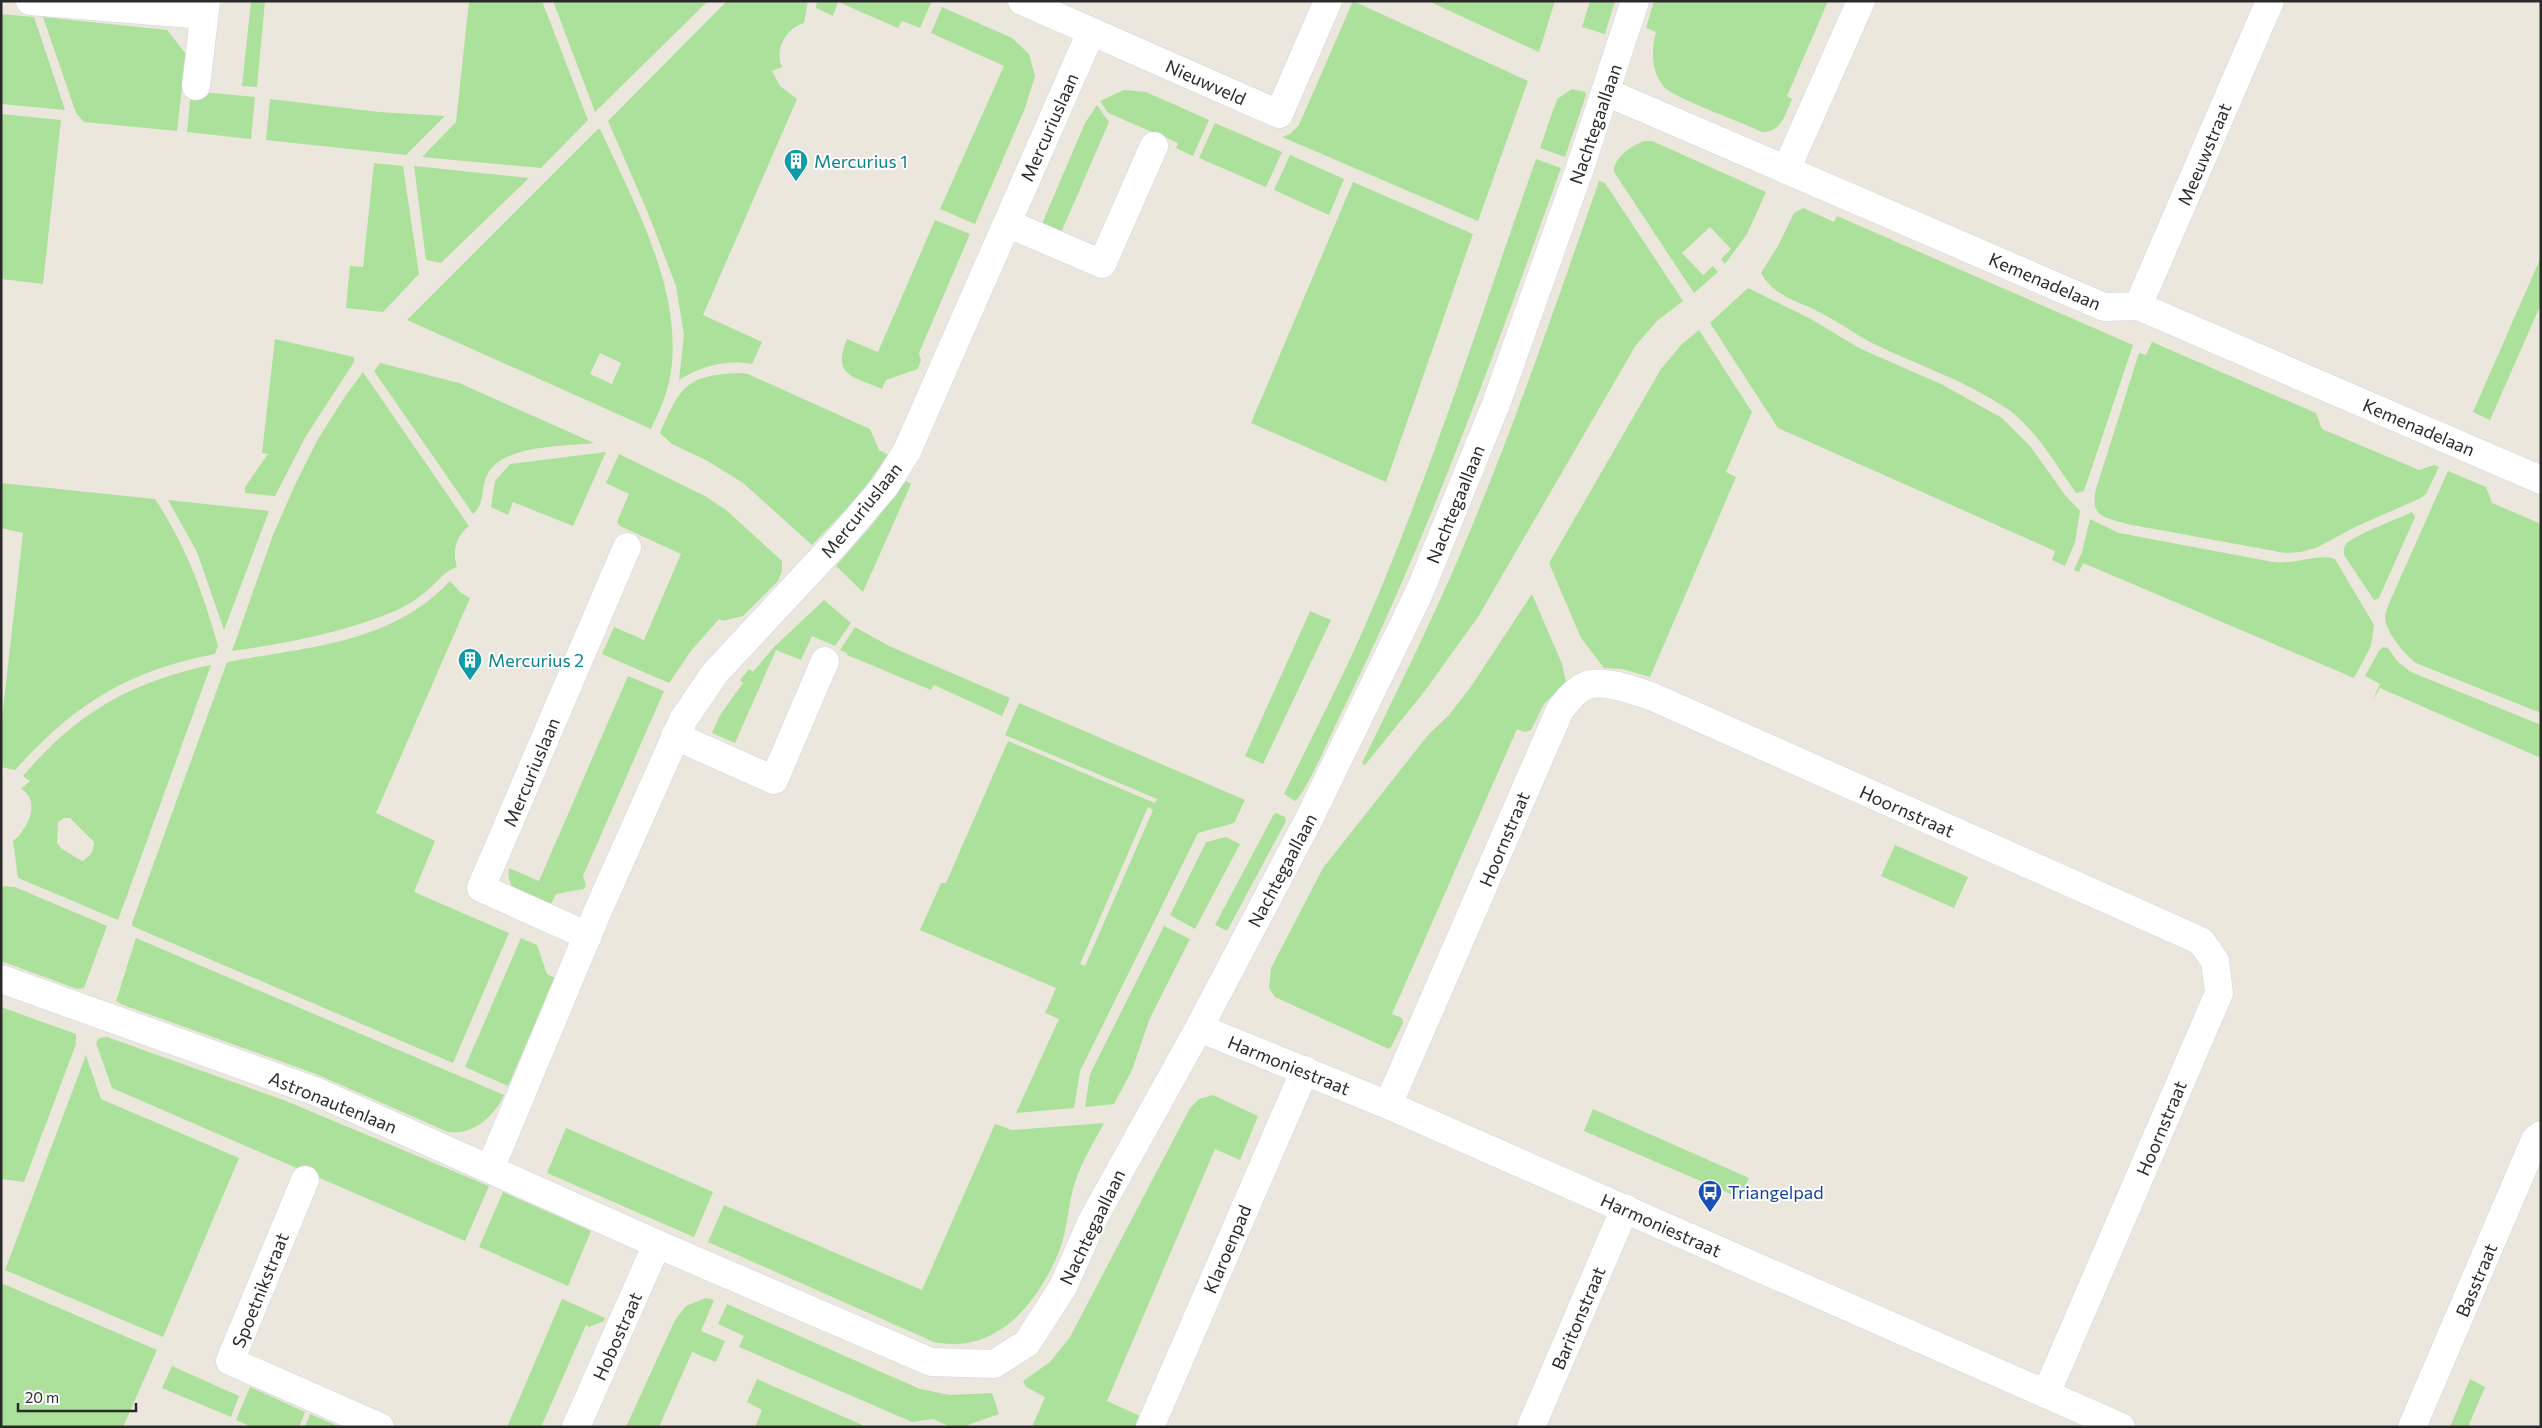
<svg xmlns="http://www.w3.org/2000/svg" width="2542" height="1428" font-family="Commissioner,sans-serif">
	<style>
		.green { fill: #abe19a; fill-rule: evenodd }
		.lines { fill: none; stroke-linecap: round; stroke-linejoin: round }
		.minor-casing { stroke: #d2d3e2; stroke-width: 29 }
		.minor { stroke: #fff; stroke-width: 28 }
		.labels { text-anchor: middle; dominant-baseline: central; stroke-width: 4; stroke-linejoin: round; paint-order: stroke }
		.street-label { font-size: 18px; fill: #2a2a2a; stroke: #fff }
		.culture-label { font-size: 18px; fill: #0d838f; stroke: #fff; text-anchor: start }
		.transit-label { font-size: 18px; fill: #164399; stroke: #fff; text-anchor: start }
	</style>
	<rect width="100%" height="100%" fill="#ece7dc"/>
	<path class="green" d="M251 1H265L257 87 242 86Z
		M469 1H542L588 120 541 168 422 157 456 122Z
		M553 1H708L595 112Z
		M727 1H808L804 23C786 28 774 50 782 67L772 71 780 86 797 99 703 315 762 342 752 364C727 359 700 366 679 380L684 335 676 286 648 213 608 121Z
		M817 1H928L931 3 920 28 902 21 898 28 838 2 833 16 816 8Z
		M1353 1 1528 81 1478 221 1282 137 1290 134 1299 125Z
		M1428 1H1555L1539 52Z
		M1590 1H1615L1605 34 1582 27Z
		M1654 1H1828L1787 96 1792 99C1786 113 1781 133 1762 132 1744 123 1674 98 1664 87 1651 72 1651 50 1656 32L1646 28Z
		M942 7 1012 38 1029 54 1035 76 1025 108 975 224 940 209 1004 66 931 33Z
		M1 14 34 17 65 110 1 104Z
		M43 17 167 30 186 54 177 131 84 122 76 113Z
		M1572 89 1585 92 1586 95 1565 157 1540 148 1557 99Z
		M1124 90 1146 92 1209 120 1193 156 1176 148 1178 143 1108 113 1100 101Z
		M191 91 255 97 251 139 187 132Z
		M270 99 379 112 445 116 406 155 266 140Z
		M1097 105 1109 122 1060 235 1041 226 1085 123Z
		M1 114 61 120 43 284 1 279Z
		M1215 123 1282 152 1266 187 1199 158Z
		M598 129H600C635 205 687 297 669 382 665 399 658 414 651 429L407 320ZM600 353 621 363 612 384 590 374Z
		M1644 141H1652L1766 192 1747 234 1725 264 1721 259 1731 249 1710 227 1682 253 1703 275 1713 266 1718 272 1694 293 1614 172C1614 157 1631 146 1644 141Z
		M1290 155 1344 179 1329 215 1274 190Z
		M1536 159 1561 168C1494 356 1426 543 1337 722 1330 737 1305 794 1295 801L1284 794C1317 727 1351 661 1379 593 1438 451 1485 304 1536 159Z
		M374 163 403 166 419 274 383 312 346 308 350 266 363 267Z
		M414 166 529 178 441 263 426 260Z
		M1599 181 1605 183 1683 301 1657 321 1636 345 1478 617 1424 692 1365 765 1362 763C1396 693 1431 623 1462 550 1513 430 1556 305 1599 181Z
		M1353 182 1473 234 1386 482 1251 423Z
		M1803 208 1834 222 1837 216 2133 345 2084 491 2076 493C2056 465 2037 431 2009 410 1967 381 1917 365 1872 343 1855 334 1840 323 1823 314 1800 301 1775 298 1761 273L1779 244 1794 213Z
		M935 220 970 234 919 353 921 360 918 369 886 380 882 389C852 376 832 376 847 339L878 352Z
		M2541 257V304L2490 420 2473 412Z
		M1748 288 1811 319 1859 348 1943 385 2002 418 2030 446 2065 495 2080 511 2075 542 2065 566 2052 560 2055 551 1778 428 1710 323Z
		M1699 330 1752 412 1726 472 1736 477 1650 677 1622 669 1604 668 1581 638 1549 563 1661 369 1682 344Z
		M275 339 354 357V362L306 436 275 496 245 493V487L268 454 262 453Z
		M2152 342 2316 413 2322 429 2419 470 2434 465 2439 467 2426 494 2421 498 2355 527 2318 547 2301 552 2285 553 2127 524C2103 517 2090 517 2096 489L2139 353 2146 355Z
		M380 363 459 383 594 443C563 447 502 444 487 475 481 488 485 504 473 514L374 371Z
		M363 372 469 526C456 536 452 551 457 567 445 571 439 580 430 588 420 597 408 605 395 611 342 633 288 643 232 651L273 535 294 487 318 439 346 395Z
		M741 373 748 374 870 429 879 450 888 455 858 497 812 545 743 483 706 460 672 444 660 433C681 385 687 375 741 373Z
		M606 452 573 526 513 502 508 515 491 507 495 481 510 464Z
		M619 454 705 496 726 510 782 561V571L778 581 743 616 723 621 719 619 691 651 669 683 602 654 614 627 644 640 681 554 620 526 617 522 629 494 606 483Z
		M2448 471 2486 487 2492 503 2541 524V713L2416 663C2405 655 2384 630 2385 616 2386 611 2388 606 2390 601Z
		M906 481 911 484 863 592 836 566 871 526Z
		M1 483 155 499C186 546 203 592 218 646L215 654C126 671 74 705 15 770L1 767V727L23 533 1 528Z
		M168 500 269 511 224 630 197 552Z
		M2412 512 2415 517 2379 598 2374 600 2344 555C2344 551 2343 547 2346 544 2356 534 2398 519 2412 512Z
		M2090 519 2119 533 2273 562C2292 565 2322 553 2335 559L2374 625 2371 646 2354 678 2083 563 2079 572 2074 570 2082 552Z
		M450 581 460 592 470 598 376 813 435 841 414 892 509 933 453 1063 139 929 132 926V923L227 662C307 647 391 644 450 581Z
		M1532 594 1562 664 1566 682 1544 704 1531 730 1525 732 1517 729 1392 1014 1402 1018 1403 1023 1391 1047 1389 1049 1275 997 1269 988 1271 968 1323 868 1428 735 1449 715 1470 688Z
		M824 600 851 623 835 646 812 636 801 660 776 650 735 743 712 733 720 715 743 683 740 680 749 669 753 672 774 647Z
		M1310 611 1331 620 1263 764 1245 756Z
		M855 627 889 646 1010 698 1002 716 934 685 931 690 847 655V653L840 650Z
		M2383 647 2388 648 2398 662 2411 672 2541 725V758L2380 688 2373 700 2380 684 2365 676 2379 651Z
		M211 665 118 920 18 878 13 841C27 831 42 800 21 789L30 781 23 776C77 713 130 682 211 665ZM64 818H70L94 842C94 851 90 857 82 861L62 849 57 843 58 822Z
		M628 676 664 691 583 876 586 885 584 889 556 894 550 906C530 897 505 895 509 868L539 881Z
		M1019 703 1245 800 1234 823 1198 833 1080 1071 1074 1108 1016 1113 1059 1019 1045 1013 1056 988 920 930 941 883H946L1008 741 1155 803 1157 799 1005 735ZM1148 807 1153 810 1085 966 1080 964Z
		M1276 813 1285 817 1286 821 1227 931 1215 925 1274 814Z
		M1226 837 1240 844 1195 929 1170 915 1206 842Z
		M1895 845 1968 877 1954 908 1881 876Z
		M1 886 15 887 107 926 84 988 77 989 1 961Z
		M1164 926 1190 939 1150 1018 1132 1070 1114 1104 1085 1107 1090 1074Z
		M136 938 504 1095C495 1116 472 1136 448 1132L316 1074 123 1005 116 1001Z
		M521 938 537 945 547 974 555 978 508 1086 465 1067Z
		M1 1007 76 1034V1044L24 1182 1 1179Z
		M107 1037 286 1101 489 1186 465 1241 112 1088 96 1043 99 1038Z
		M86 1055 101 1099 239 1158 163 1337 5 1270Z
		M1213 1095 1258 1116 1240 1160 1215 1149 1107 1401 1140 1416 1136 1427H1032L1045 1397 1026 1387 1023 1381 1050 1362 1070 1337 1190 1108 1199 1099Z
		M1593 1109 1749 1178 1740 1198 1584 1131Z
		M1104 1123C1094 1142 1082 1161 1075 1182 1068 1203 1068 1227 1060 1249 1039 1302 997 1355 934 1342L708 1242 724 1205 922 1290 995 1124 1012 1130Z
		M566 1128 713 1192 694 1237 547 1173Z
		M503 1192 591 1231 568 1286 479 1247Z
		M1 1283 157 1350 123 1427H1Z
		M706 1298 714 1300 701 1331 725 1341 716 1362 692 1352 659 1427H626L675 1320 686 1306Z
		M562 1299 605 1318 604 1321 589 1327 586 1325 541 1427H507Z
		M727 1304 920 1389 950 1395 992 1393 999 1414 962 1427H951L933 1419 912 1422 739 1347 744 1336 718 1324Z
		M172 1366 239 1396 231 1417 162 1388Z
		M757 1379 867 1427H755L762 1410 747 1402Z
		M2470 1379 2485 1387 2468 1427H2450Z
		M250 1387 305 1412 299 1427H252L236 1420Z
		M310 1414 340 1427H305Z"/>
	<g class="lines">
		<defs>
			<path id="minor" d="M30 1 204 15
				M1022 1 1279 114 1328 1
				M196 86 206 1
				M1606 92 2104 307 2138 306 2541 480
				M1786 170 1861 1
				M1007 223 1102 264 1154 146
				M2138 306 2270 1
				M675 736 774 780 825 661
				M588 936 481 888 627 547
				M1 979 317 1092 657 1244 931 1362 994 1364 1027 1343 1063 1287 1092 1221 1199 1028 1309 819 1419 593 1496 404 1580 168 1635 1
				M1199 1028 1388 1105 2121 1427
				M1388 1105 1560 710C1567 701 1574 691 1585 686 1602 678 1636 691 1653 697L2201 941 2215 961 2219 993 2046 1394
				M490 1169 596 915 683 720 715 673 838 541 885 486 907 451 1091 32
				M305 1180 230 1361 380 1427
				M576 1427 657 1244
				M1150 1427 1305 1070
				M1531 1427 1625 1208
				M2412 1427 2535 1140 2541 1135"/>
		</defs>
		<use href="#minor" class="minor-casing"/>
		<use href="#minor" class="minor"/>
	</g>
	<defs>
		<symbol id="building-pin" viewBox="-11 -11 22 30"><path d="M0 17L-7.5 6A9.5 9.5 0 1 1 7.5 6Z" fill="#0f9aa8" stroke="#fff"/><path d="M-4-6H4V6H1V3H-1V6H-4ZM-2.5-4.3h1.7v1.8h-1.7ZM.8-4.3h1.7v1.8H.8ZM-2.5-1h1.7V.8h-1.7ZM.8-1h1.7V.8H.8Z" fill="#fff"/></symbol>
		<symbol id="bus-pin" viewBox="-11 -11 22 30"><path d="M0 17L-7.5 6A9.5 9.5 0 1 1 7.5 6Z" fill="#1a4fb4" stroke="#fff"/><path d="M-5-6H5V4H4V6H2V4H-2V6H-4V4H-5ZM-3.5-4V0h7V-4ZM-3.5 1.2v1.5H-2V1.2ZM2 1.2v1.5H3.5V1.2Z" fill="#fff"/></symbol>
	</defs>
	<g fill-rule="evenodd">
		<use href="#building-pin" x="782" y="147" width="28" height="38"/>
		<use href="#building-pin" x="456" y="646" width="28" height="38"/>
		<use href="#bus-pin" x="1696" y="1178" width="28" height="38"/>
	</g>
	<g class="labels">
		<g class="street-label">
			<text transform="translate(1206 82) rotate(24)">Nieuwveld</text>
			<text transform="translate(1595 124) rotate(-71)">Nachtegaallaan</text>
			<text transform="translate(1049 127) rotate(-66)">Mercuriuslaan</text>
			<text transform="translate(2204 154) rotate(-67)">Meeuwstraat</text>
			<text transform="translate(2045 281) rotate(23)">Kemenadelaan</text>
			<text transform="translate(2419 427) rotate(23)">Kemenadelaan</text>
			<text transform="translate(1455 504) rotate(-68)">Nachtegaallaan</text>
			<text transform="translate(861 510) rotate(-51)">Mercuriuslaan</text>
			<text transform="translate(531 772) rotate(-67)">Mercuriuslaan</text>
			<text transform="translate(1907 811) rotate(24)">Hoornstraat</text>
			<text transform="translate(1504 839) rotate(-67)">Hoornstraat</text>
			<text transform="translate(1282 870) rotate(-62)">Nachtegaallaan</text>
			<text transform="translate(1289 1065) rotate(22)">Harmoniestraat</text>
			<text transform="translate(333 1102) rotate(22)">Astronautenlaan</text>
			<text transform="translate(2161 1128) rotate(-67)">Hoornstraat</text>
			<text transform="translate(1661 1225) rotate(24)">Harmoniestraat</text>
			<text transform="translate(1092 1227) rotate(-64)">Nachtegaallaan</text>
			<text transform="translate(1227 1249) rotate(-67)">Klaroenpad</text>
			<text transform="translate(2476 1280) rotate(-67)">Basstraat</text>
			<text transform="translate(260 1290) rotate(-68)">Spoetnikstraat</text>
			<text transform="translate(1578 1318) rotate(-67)">Baritonstraat</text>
			<text transform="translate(617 1336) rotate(-66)">Hobostraat</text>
		</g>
		<g class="culture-label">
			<text x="814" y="161">Mercurius 1</text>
			<text x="488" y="660">Mercurius 2</text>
		</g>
		<g class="transit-label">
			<text x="1728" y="1192">Triangelpad</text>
		</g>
	</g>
	<rect width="2542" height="1428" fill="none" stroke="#2a2a2a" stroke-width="5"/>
	<path d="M18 1403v8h118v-8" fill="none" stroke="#2a2a2a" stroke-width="2.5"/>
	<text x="25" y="1403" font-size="15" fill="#2a2a2a" stroke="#ffffff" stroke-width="4" paint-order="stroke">20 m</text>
</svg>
